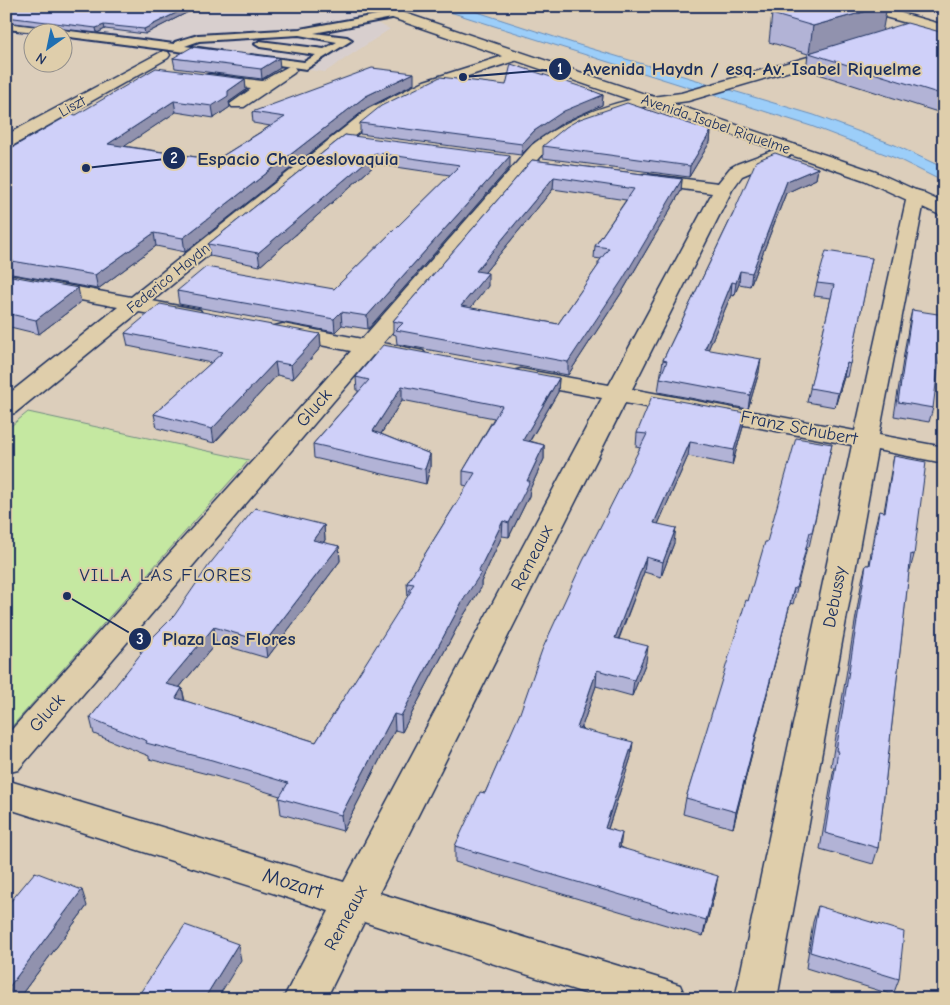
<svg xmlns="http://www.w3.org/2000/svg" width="950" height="1005" font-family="'Comic Neue',sans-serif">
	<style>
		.built { fill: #d8cfce }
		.green { fill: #c5e8a1; stroke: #708c80 }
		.water { fill: #9ccef9; stroke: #688ebb }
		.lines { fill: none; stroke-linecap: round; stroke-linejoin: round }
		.service-casing { stroke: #1b2f5e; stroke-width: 4 }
		.minor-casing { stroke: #1b2f5e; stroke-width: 3 }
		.tertiary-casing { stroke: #1b2f5e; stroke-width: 3 }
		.primary-casing { stroke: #1b2f5e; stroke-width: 3 }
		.service { fill: #dfceab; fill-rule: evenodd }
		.minor { fill: #dfceab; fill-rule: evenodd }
		.tertiary { fill: #dfceab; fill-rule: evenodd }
		.primary { fill: #dfceab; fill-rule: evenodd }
		.wall { fill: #b2b3d6; stroke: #1b2f5e; fill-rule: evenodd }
		.shaded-wall { fill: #9192ae; stroke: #1b2f5e }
		.building { fill: #cfd0f9; stroke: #1b2f5e; fill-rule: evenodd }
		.labels { text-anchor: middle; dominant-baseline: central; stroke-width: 4; stroke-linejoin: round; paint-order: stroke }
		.far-street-label { font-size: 15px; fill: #1b2f5e; stroke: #dfceab }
		.street-label { font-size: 18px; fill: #1b2f5e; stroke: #dfceab }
		.neighbourhood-label { font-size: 19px; letter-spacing: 1px; fill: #1b2f5e; stroke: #dfceab }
		.near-street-label { font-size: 21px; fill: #1b2f5e; stroke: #dfceab }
		.leader { fill: none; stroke: #1b2f5e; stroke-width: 2 }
		.callout-dot { fill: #1b2f5e; stroke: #dfceab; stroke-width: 2 }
		.mark-label { font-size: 15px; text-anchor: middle; font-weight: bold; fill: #fff }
		.callout-label { font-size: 19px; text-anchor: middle; font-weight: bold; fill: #1b2f5e; stroke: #dfceab; stroke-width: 4; stroke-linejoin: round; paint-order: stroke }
	</style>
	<rect width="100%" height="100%" fill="#dccebb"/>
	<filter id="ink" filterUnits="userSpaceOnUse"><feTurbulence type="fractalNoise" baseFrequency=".02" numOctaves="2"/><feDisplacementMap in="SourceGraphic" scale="10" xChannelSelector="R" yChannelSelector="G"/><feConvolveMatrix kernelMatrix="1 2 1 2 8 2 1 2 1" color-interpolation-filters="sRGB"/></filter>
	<g filter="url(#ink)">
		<path class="built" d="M6 6H337L390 29 325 72 63 39 62 32H32V35L6 32Z
			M902 6H944V17Z"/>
		<path class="green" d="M28 412 249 460 6 733V430Z"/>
		<path class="water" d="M431 6H459L579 45 814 115 895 145 944 168V182L898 159 811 126Z"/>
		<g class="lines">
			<defs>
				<path id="service" d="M393 12 397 13V17L314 33 347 37 352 40 306 69 251 61 245 58 251 55 304 62 316 55 260 47 255 44 260 41 324 49 337 42 299 35 199 41 185 46 220 51 222 53 216 56 62 36V32H36L6 29V23L174 44 175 42 198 35 300 29Z"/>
				<path id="minor" d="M163 51 168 52 170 55 168 58 12 146 6 147V135Z
					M516 52 521 53 523 56 521 59 434 87 380 115 152 301 200 310 203 315 200 320 192 322 139 312 15 413 6 415V396L118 307 6 286V274L131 297 368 109 424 81Z
					M289 66 294 67 296 70 294 73 244 107H232L230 104 251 89 209 84 204 82 201 79 204 76 209 74 262 81Z
					M651 96 657 98 659 101 657 104C645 107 634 108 622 111 593 119 568 134 544 153L383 343 423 351 427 356 423 361 415 363 373 355 18 770 6 773V736L351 351 275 336 272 331 275 326 283 324 362 339 532 145C568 118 606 103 651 96Z
					M790 144 796 145 799 149 796 153 742 176 732 190 632 389 855 431 907 196 909 192 916 190 923 192 925 196 879 435 944 447V463L877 450 777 999H735L852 445 625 403 379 893 665 980 680 985 686 999H603L364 922 326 999H283L329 911 6 808V780L344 882 602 398 521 383 513 381 509 376 513 371 521 369 609 385 712 193 645 184 639 183 636 179 639 175 645 174 718 183 730 168 737 164Z"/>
				<path id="tertiary" d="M843 47 848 48 850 51 848 54 688 101 651 106 645 104 643 101 645 98 681 93Z"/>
				<path id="primary" d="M365 6H384L876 172 944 203V217L864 180 366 9Z
					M854 6H876L944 25V33L855 9Z"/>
			</defs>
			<use href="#service" class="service-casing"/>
			<use href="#minor" class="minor-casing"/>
			<use href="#tertiary" class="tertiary-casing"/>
			<use href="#primary" class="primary-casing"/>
			<use href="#service" class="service"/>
			<use href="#minor" class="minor"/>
			<use href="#tertiary" class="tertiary"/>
			<use href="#primary" class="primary"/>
		</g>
		<path class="wall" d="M6 6H200L145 34 105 29 97 33 6 22Z
			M772 14 882 31 944 33V114L806 70 808 54 769 42Z
			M173 58 280 68 262 79 175 68Z
			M245 79 246 90 229 102 230 107 214 118 176 112 124 146 216 160 270 126 253 123 252 112 414 84 367 108 185 252 156 246 98 289 6 273V151L76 115Z
			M506 85 594 91V92L603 95 602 105 564 122 534 142 521 155 360 134V123Z
			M711 131 710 142 689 177 543 158V146Z
			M345 135 510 167 368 329 342 325 335 332 179 304 177 291 334 289 450 175 376 164 260 266 210 256 208 244Z
			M532 160 682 179 681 191 622 292 568 375 397 344 396 335 393 334V321ZM553 189 626 200 595 246 594 258 601 259 598 263V266L558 324 470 308 488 286 485 272Z
			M818 168 816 179 786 193 750 286 739 284 734 296 731 295 708 350 759 372 748 409 658 392 663 360 733 214Z
			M872 258 847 377H844L835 407 807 402 831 298 814 296 817 283Z
			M6 275 81 302 39 334 6 326Z
			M912 310 933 408 929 422 894 416 909 323Z
			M125 333 320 334 321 347 293 379 277 375 214 443 157 428 154 414 211 363 128 346Z
			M356 377 559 378 558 392 530 441 544 445V459L530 489 529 496 509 537 502 536 481 582V588L462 618 402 732 395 730 343 831 281 814 279 798 280 796 215 776 149 759V756L94 734 90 718 141 654 140 650 324 525 325 540 323 543 339 546 340 561 267 658 216 643 179 688H182L185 701 316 742 408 597 407 583 467 486 463 485V471L494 418 402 400 381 434 430 454V468L426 484 314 458 313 444 359 391H357Z
			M745 413 743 427 732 465 688 456 658 524 674 543 661 577 644 572 619 639 646 662 632 696 596 686 581 729 631 757 608 829 621 847 715 892 703 936 455 862V846L485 793 640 448 636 447 637 433Z
			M832 444 809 547H807L793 604 790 603 733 828 683 814 686 798 767 542Z
			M894 456 914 555 910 570H909L878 848 873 864 820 849 834 767 831 766 862 580 866 565H869L875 526 879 511 884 512 891 471Z
			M87 906 18 999H6V907Z
			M818 906 899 979 893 995 806 968 813 922Z"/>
		<path class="shaded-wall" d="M190 6H200L145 34 144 29Z
			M885 6H887L882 33 809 53 813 26Z
			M104 25 105 29 97 33 96 28Z
			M279 58 280 68 262 79 261 69Z
			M414 73V84L367 108 185 252 183 238 366 96Z
			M245 79 246 90 229 102 230 107 214 118 212 106 228 91Z
			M593 91H594V99L603 95 602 105 564 122 534 142 521 155 522 144 534 131Z
			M174 101 176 112 110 156 108 144Z
			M711 131 710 142 689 177 690 166Z
			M376 153V164L260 266 258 253Z
			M510 156V167L368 329 367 316Z
			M818 168 816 179 786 193 750 286 752 273 787 181Z
			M554 177 553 189 476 283V271Z
			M682 179 681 191 622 292 568 375V362Z
			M154 233 156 246 98 289 95 275Z
			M740 271 739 284 734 296 736 283Z
			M488 273V286L461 320V306Z
			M732 282 731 295 703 362 705 349Z
			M78 288 81 302 39 334 36 320Z
			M341 312 342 325 335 332 334 319Z
			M320 334 321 347 293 379 291 365Z
			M761 359 759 372 748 409 750 395Z
			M275 362 277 375 214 443 212 429Z
			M847 363 844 377 835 407 838 393Z
			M559 378 558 392 522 454 523 440Z
			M402 386V400L374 445 373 431Z
			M745 413 743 427 732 465 734 450Z
			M690 442 688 456 652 538 654 523Z
			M544 445V459L530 489 529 496 509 537V523L527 481Z
			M430 454V468L426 484 425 469Z
			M503 521 502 536 481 582V588L462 618 402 732 401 716 478 572Z
			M324 525 325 540 314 555 313 540Z
			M676 528 674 543 661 577 663 562Z
			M339 546 340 561 267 658 265 642Z
			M646 557 644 572 613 653 615 638Z
			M794 588 790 603 733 828 736 812Z
			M214 627 216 643 169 700 166 684Z
			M648 646 646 662 632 696 634 680Z
			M597 670 596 686 576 744 577 728Z
			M182 688 185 704 176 698Z
			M394 714 395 730 343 831 341 815Z
			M633 742 631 757 603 844 605 828Z
			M622 833 620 849 618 847Z
			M718 876 715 892 703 936 706 920Z
			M82 890 87 906 18 999H13L9 987Z
			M238 944 241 960 217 999H204Z"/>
		<path class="building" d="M6 6H190L144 29 104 25 96 28 6 17Z
			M802 6H885L813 26 772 14Z
			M907 23 944 33V95L809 53Z
			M192 47 279 58 261 69 173 58Z
			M511 64 594 91H593L603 95 564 111 534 131 522 144 360 123 381 106 440 77 506 85Z
			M156 68 245 79 228 91V96L212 106 174 101 108 144 216 160 285 117 252 112 372 68 414 73 366 96 183 238 154 233 95 275 6 260V151L71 114 76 115Z
			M627 103 711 131 690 166 543 146 566 127 580 119Z
			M345 135 510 156 367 316 341 312 334 319 177 291 206 267 334 289 460 165 376 153 258 253 208 244Z
			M775 153 818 168 787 181 752 273 740 271 736 283 732 282 705 349 761 359 750 395 660 378 667 361 663 360 733 214 756 161Z
			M532 160 682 179 623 279 568 362 396 330 403 323 393 321ZM554 177 634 189 595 246 609 248 598 263H600L558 324 461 306 488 273 476 271Z
			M826 251 872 258 850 364 847 363 838 393 810 388 834 285 817 283Z
			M6 275 78 288 36 320 6 313Z
			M160 304 320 334 291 365 275 362 212 429 154 414 223 352 125 333Z
			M912 310 944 315V321L933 408 898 402Z
			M383 345 559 378 523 440 544 445 527 481H530L509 523 503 521 478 572 481 573 462 602 401 716 394 714 341 815 279 798 288 783 212 760 146 743 147 741 90 718 143 651 140 650 174 616 209 565 255 508 324 525 313 540 339 546 265 642 214 627 166 684 182 688 176 698 316 742 411 591H409L414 584 407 583 475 473 463 471 502 406 402 386 373 431 430 454 425 469 313 444 369 380 356 377Z
			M652 396 745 413 734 450 690 442 654 523 676 528 663 562 646 557 615 638 648 646 634 680 597 670 577 728 633 742 605 828 622 833 618 847 718 876 706 920 455 846 480 792 485 793 520 713 542 650 583 561 647 434 637 433Z
			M796 438 832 444 812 532H810L796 588H794L736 812 686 798 746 600 748 601 765 542H767Z
			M894 456 926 462 914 555 911 554 878 848 825 833 838 751H836L866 565H870L879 511 885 512Z
			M35 872 82 890 9 987 6 986V907Z
			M818 906 904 932 899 979 810 952Z
			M185 925 238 944 204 999H136Z"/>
	</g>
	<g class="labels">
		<g class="far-street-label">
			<text transform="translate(72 106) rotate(-29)">Liszt</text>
			<text transform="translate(716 124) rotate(19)">Avenida Isabel Riquelme</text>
			<text transform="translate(168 278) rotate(-39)">Federico Haydn</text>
		</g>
		<g class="street-label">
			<text transform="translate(314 408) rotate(-49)">Gluck</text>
			<text transform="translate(799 428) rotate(11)">Franz Schubert</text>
			<text transform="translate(532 558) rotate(-63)">Remeaux</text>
			<text transform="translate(835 597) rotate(-79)">Debussy</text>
			<text transform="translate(47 713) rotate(-49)">Gluck</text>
			<text transform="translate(346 918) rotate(-62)">Remeaux</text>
		</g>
		<g class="neighbourhood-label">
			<text x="166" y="575">VILLA LAS FLORES</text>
		</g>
		<g class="near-street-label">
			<text transform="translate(293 883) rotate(17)">Mozart</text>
		</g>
	</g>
	<path class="leader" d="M463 77L560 69M86 168L174 158M67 596L140 639"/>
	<g class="callout-dot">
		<circle cx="463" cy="77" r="5"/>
		<circle cx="86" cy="168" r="5"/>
		<circle cx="67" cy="596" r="5"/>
		<circle cx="560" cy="69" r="12"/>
		<circle cx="174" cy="158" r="12"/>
		<circle cx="140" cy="639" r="12"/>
	</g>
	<g class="mark-label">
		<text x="560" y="74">1</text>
		<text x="174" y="163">2</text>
		<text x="140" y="644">3</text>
	</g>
	<g class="callout-label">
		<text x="752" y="75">Avenida Haydn / esq. Av. Isabel Riquelme</text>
		<text x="298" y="165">Espacio Checoeslovaquia</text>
		<text x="229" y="645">Plaza Las Flores</text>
	</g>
	<rect width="950" height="1005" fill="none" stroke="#dfceab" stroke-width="25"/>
	<rect x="12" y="12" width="925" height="980" fill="none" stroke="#1b2f5e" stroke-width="2" filter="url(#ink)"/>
	<g transform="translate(48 48) rotate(213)"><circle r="24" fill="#dfceab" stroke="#918e8c"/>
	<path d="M0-4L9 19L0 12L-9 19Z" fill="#1f6fb2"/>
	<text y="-8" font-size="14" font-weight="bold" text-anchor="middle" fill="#1b2f5e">N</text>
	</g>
</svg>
